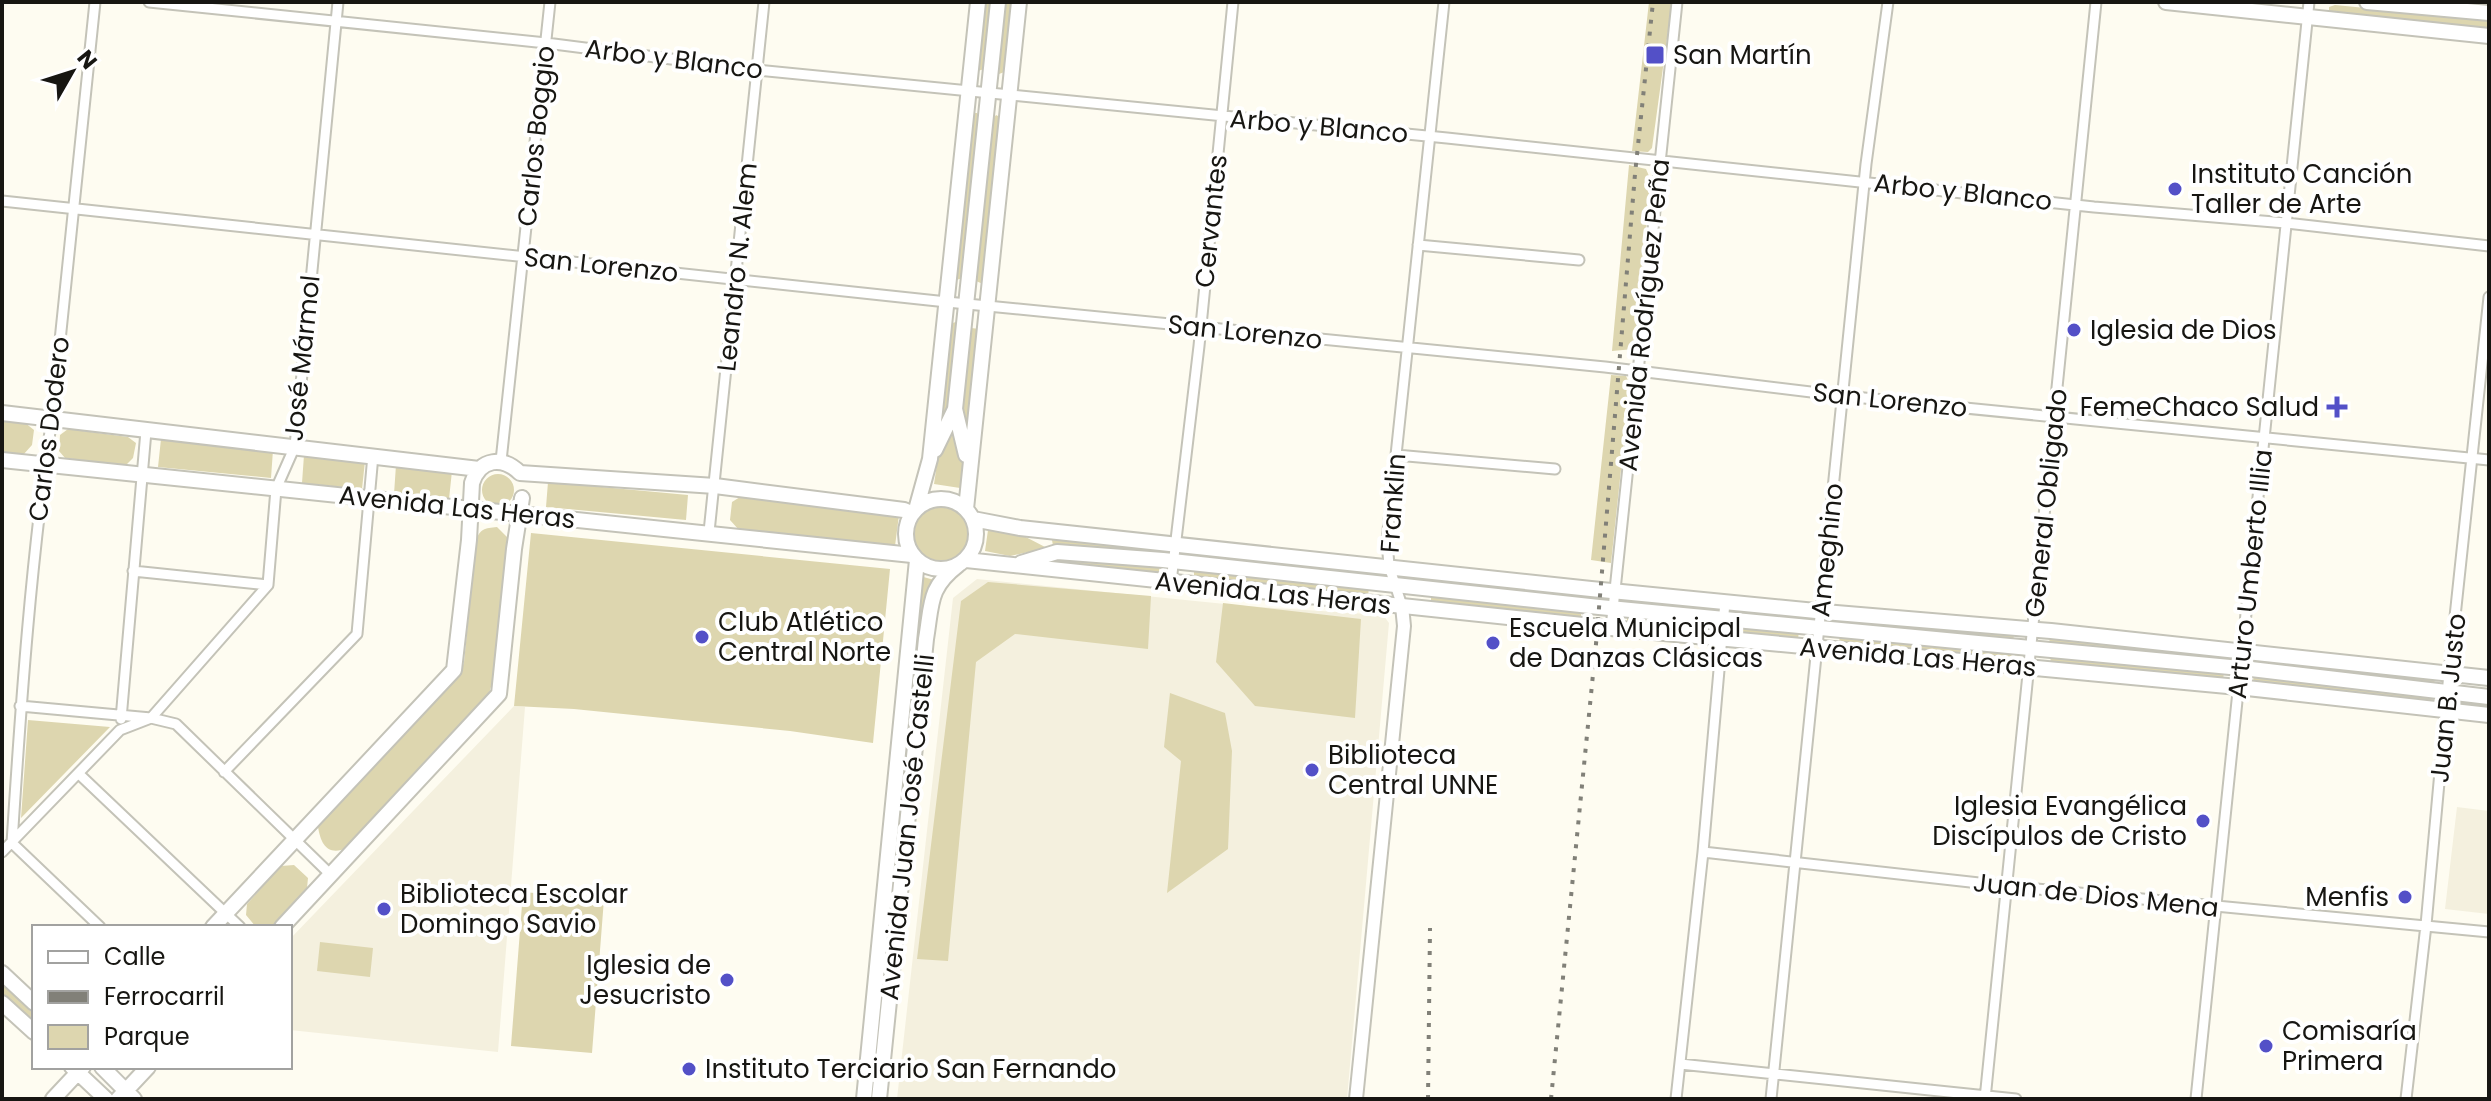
<svg xmlns="http://www.w3.org/2000/svg" width="2491" height="1101" font-family="Poppins,sans-serif">
	<style>
		.built { fill: #f4f0de }
		.green { fill: #ddd6af }
		.lines { fill: none; stroke-linecap: round; stroke-linejoin: round }
		.minor-casing { stroke: #c4c3b8; stroke-width: 13 }
		.tertiary-casing { stroke: #c4c3b8; stroke-width: 16 }
		.secondary-casing { stroke: #c4c3b8; stroke-width: 18 }
		.primary-casing { stroke: #c4c3b8; stroke-width: 18 }
		.minor { stroke: #fff; stroke-width: 9 }
		.tertiary { stroke: #fff; stroke-width: 12 }
		.secondary { stroke: #fff; stroke-width: 14 }
		.primary { stroke: #fff; stroke-width: 14 }
		.rail { stroke: #818078; stroke-width: 4; stroke-dasharray: 4 8; stroke-linecap: butt }
		.poi-dot { fill: #5350c7; stroke: #fff; stroke-width: 3 }
		.labels { text-anchor: middle; dominant-baseline: central; stroke-width: 8; stroke-linejoin: round; paint-order: stroke }
		.poi-label { font-size: 26px; fill: #171612; stroke: #fff; text-anchor: start }
		.street-label { font-size: 26px; fill: #171612; stroke: #fff }
	</style>
	<rect width="100%" height="100%" fill="#fefcf1"/>
	<path class="built" d="M977 579 1245 606 1383 615 1389 623 1347 1099H897L953 598Z
		M514 706 525 707 498 1052 290 1030V939Z
		M2457 807 2489 811V914L2445 909Z"/>
	<path class="green" d="M982 2H992L985 69 977 71Z
		M1004 2H1014L1007 71 999 74Z
		M1649 2H1672L1652 148 1648 152 1632 151Z
		M2335 5 2489 20V32L2329 13V7Z
		M973 113H977L980 118 963 278 956 280Z
		M996 115 1000 117 983 284 976 281 993 119Z
		M1629 165 1646 169 1651 181 1634 349 1612 351Z
		M956 322 959 325 949 415 937 437 949 324Z
		M971 328 980 329 968 437 960 410Z
		M1611 375 1626 376 1630 385 1611 563 1591 560Z
		M2 419 24 422 34 430 32 445 23 455 2 452Z
		M955 422 964 459 960 488 934 484 938 457Z
		M68 429 128 437 136 443 133 458 126 465 65 458 59 451 60 435Z
		M161 439 273 450 271 478 158 467Z
		M304 455 365 461 362 489 302 483Z
		M396 465 452 471 449 499 394 494Z
		M482 490a16 16 0 1 1 32 0a16 16 0 1 1-32 0Z
		M548 482 688 495 686 520 546 507Z
		M740 497 899 515 895 546 739 530 730 520 732 502Z
		M909 534a31 31 0 1 1 62 0a31 31 0 1 1-62 0Z
		M497 527 509 539 493 680 488 697 347 848C328 856 321 845 318 827L460 674 464 662 476 542C479 529 485 528 497 527Z
		M988 530 1018 533 1047 548 1010 556 985 551Z
		M531 533 890 569 873 743 790 731 574 709 514 706Z
		M1052 540 1161 549 1160 557 1053 546Z
		M1196 554 1367 568 1366 576 1195 561Z
		M1049 559 1160 566 1158 575 1047 564Z
		M1194 570 1369 588 1368 596 1194 578Z
		M920 576 934 580 917 660Z
		M1432 576 1584 592 1583 598 1432 582Z
		M988 582 1151 596 1148 649 1015 634 976 662 948 961 917 959 961 601Z
		M1431 595 1581 612V618L1431 603Z
		M1223 603 1361 619 1355 718 1255 706 1216 662Z
		M1627 614 1704 623 1703 630 1627 622Z
		M1838 617 2014 634 2013 642 1838 625Z
		M1742 628 1799 631 1798 639 1742 636Z
		M1840 634 2012 652 2011 659 1839 643Z
		M2050 635 2224 653 2223 663 2049 645Z
		M2051 656 2224 672 2223 680 2050 664Z
		M2256 656 2435 677 2434 686 2255 665Z
		M2254 673 2432 693 2431 704 2253 683Z
		M1170 693 1225 713 1232 751 1228 849 1167 893 1181 761 1164 747Z
		M28 720 110 727 21 818Z
		M294 865 308 878 307 888 275 925 256 927 246 915 247 904 281 866Z
		M523 892 604 899 592 1053 511 1046Z
		M320 942 373 948 370 977 317 971Z
		M2 984 34 1014V1025L2 996Z"/>
	<g class="lines">
		<defs>
			<path id="minor" d="M149 2 546 43 757 70 1447 138 2094 207 2286 223 2489 246
				M2 201 947 302 1605 367 1844 396 2489 460
				M1418 245 1579 260
				M1396 455 1555 469
				M501 461 550 2
				M709 532 764 2
				M133 571 268 585
				M1171 582 1199 346 1233 2
				M1402 606 1389 566 1387 540 1444 2
				M1611 628 1677 2
				M20 706 151 718 176 724 331 875
				M121 719 146 431
				M224 772 357 634 373 455
				M79 774 240 927
				M12 843C21 701 31 559 52 418L95 2
				M12 843 100 927
				M2 852 120 730 151 718 268 585 276 489 295 446 338 2
				M1703 852 2006 886 2489 932
				M1680 1064 2016 1099
				M1676 1099 1703 852 1725 602
				M1771 1099 1866 164 1888 2
				M1985 1099 2096 2
				M2196 1099 2309 2
				M2406 1099 2426 925 2449 673 2489 297"/>
			<path id="tertiary" d="M1356 1099 1404 626 1402 606"/>
			<path id="secondary" d="M2166 2 2489 36
				M2367 2 2489 13
				M2 413 479 469
				M2 460 912 555
				M213 927 454 670 469 540 472 483C480 458 503 456 520 473L715 486 904 510 911 513
				M282 927 499 694 514 549 522 498
				M2 973 34 1003
				M2 1003 34 1032
				M72 1067 106 1099
				M102 1067 134 1099
				M53 1099 83 1067
				M118 1099 148 1067"/>
			<path id="primary" d="M955 409 966 455
				M935 450 955 409 998 2
				M906 534a35 35 0 1 1 70 0a35 35 0 1 1-70 0Z
				M917 506 930 459 978 2
				M966 509 1019 2
				M973 519 1020 528 1591 589 1836 613 2051 631 2489 678
				M966 560 1611 628 2238 687 2489 715
				M1021 563 1057 552 1163 560 1599 607 2251 669 2489 697
				M864 1099 917 560
				M879 1099 926 639C932 604 928 588 958 565"/>
		</defs>
		<use href="#minor" class="minor-casing"/>
		<use href="#tertiary" class="tertiary-casing"/>
		<use href="#secondary" class="secondary-casing"/>
		<use href="#primary" class="primary-casing"/>
		<use href="#minor" class="minor"/>
		<use href="#tertiary" class="tertiary"/>
		<use href="#secondary" class="secondary"/>
		<use href="#primary" class="primary"/>
		<path class="rail" d="M1428 1099 1430 928
			M1551 1099 1596 644 1635 174 1653 2"/>
	</g>
	<g class="poi-dot">
		<rect x="1645" y="45" width="20" height="20" rx="4"/>
		<circle cx="2175" cy="189" r="8"/>
		<circle cx="2074" cy="330" r="8"/>
		<path d="M2333 395h8v8h8v8h-8v8h-8v-8h-8v-8h8z"/>
		<circle cx="702" cy="637" r="8"/>
		<circle cx="1493" cy="643" r="8"/>
		<circle cx="1312" cy="770" r="8"/>
		<circle cx="2203" cy="821" r="8"/>
		<circle cx="2405" cy="897" r="8"/>
		<circle cx="384" cy="909" r="8"/>
		<circle cx="727" cy="980" r="8"/>
		<circle cx="2266" cy="1046" r="8"/>
		<circle cx="689" cy="1069" r="8"/>
	</g>
	<g class="labels">
		<g class="poi-label">
			<text x="1673" y="55">San Martín</text>
			<text x="2191" y="174">Instituto Canción<tspan x="2191" dy="30">Taller de Arte</tspan></text>
			<text x="2090" y="330">Iglesia de Dios</text>
			<text x="2319" y="407" text-anchor="end">FemeChaco Salud</text>
			<text x="718" y="622">Club Atlético<tspan x="718" dy="30">Central Norte</tspan></text>
			<text x="1509" y="628">Escuela Municipal<tspan x="1509" dy="30">de Danzas Clásicas</tspan></text>
			<text x="1328" y="755">Biblioteca<tspan x="1328" dy="30">Central UNNE</tspan></text>
			<text x="2187" y="806" text-anchor="end">Iglesia Evangélica<tspan x="2187" dy="30">Discípulos de Cristo</tspan></text>
			<text x="400" y="894">Biblioteca Escolar<tspan x="400" dy="30">Domingo Savio</tspan></text>
			<text x="2389" y="897" text-anchor="end">Menfis</text>
			<text x="711" y="965" text-anchor="end">Iglesia de<tspan x="711" dy="30">Jesucristo</tspan></text>
			<text x="2282" y="1031">Comisaría<tspan x="2282" dy="30">Primera</tspan></text>
			<text x="705" y="1069">Instituto Terciario San Fernando</text>
		</g>
		<g class="street-label">
			<text transform="translate(674 59) rotate(7)">Arbo y Blanco</text>
			<text transform="translate(1319 126) rotate(5)">Arbo y Blanco</text>
			<text transform="translate(536 136) rotate(-84)">Carlos Boggio</text>
			<text transform="translate(1963 192) rotate(6)">Arbo y Blanco</text>
			<text transform="translate(1211 221) rotate(-84)">Cervantes</text>
			<text transform="translate(601 265) rotate(6)">San Lorenzo</text>
			<text transform="translate(737 267) rotate(-84)">Leandro N. Alem</text>
			<text transform="translate(1644 315) rotate(-84)">Avenida Rodríguez Peña</text>
			<text transform="translate(1245 332) rotate(6)">San Lorenzo</text>
			<text transform="translate(302 358) rotate(-84)">José Mármol</text>
			<text transform="translate(1890 400) rotate(6)">San Lorenzo</text>
			<text transform="translate(49 429) rotate(-83)">Carlos Dodero</text>
			<text transform="translate(1393 503) rotate(-86)">Franklin</text>
			<text transform="translate(2046 503) rotate(-84)">General Obligado</text>
			<text transform="translate(457 507) rotate(6)">Avenida Las Heras</text>
			<text transform="translate(1827 550) rotate(-84)">Ameghino</text>
			<text transform="translate(2250 574) rotate(-84)">Arturo Umberto Illia</text>
			<text transform="translate(1273 593) rotate(6)">Avenida Las Heras</text>
			<text transform="translate(1918 657) rotate(5)">Avenida Las Heras</text>
			<text transform="translate(2448 698) rotate(-84)">Juan B. Justo</text>
			<text transform="translate(907 827) rotate(-84)">Avenida Juan José Castelli</text>
			<text transform="translate(2096 895) rotate(6)">Juan de Dios Mena</text>
		</g>
	</g>
	<rect width="2491" height="1101" fill="none" stroke="#171612" stroke-width="8"/>
	<rect x="32" y="925" width="260" height="144" fill="#ffffff" stroke="#a2a2a0" stroke-width="2"/>
	<rect x="48" y="951" width="40" height="12" fill="#ffffff" stroke="#a2a2a0" stroke-width="2"/>
	<text x="104" y="965" font-size="24" fill="#171612">Calle</text>
	<rect x="48" y="991" width="40" height="12" fill="#818078" stroke="#a2a2a0" stroke-width="2"/>
	<text x="104" y="1005" font-size="24" fill="#171612">Ferrocarril</text>
	<rect x="48" y="1025" width="40" height="24" fill="#ddd6af" stroke="#a2a2a0" stroke-width="2"/>
	<text x="104" y="1045" font-size="24" fill="#171612">Parque</text>
	<g transform="translate(72 72) rotate(51)" stroke="#ffffff" stroke-width="6" paint-order="stroke">
	<path d="M0-6L14 30L0 20L-14 30Z" fill="#171612"/>
	<text y="-12" font-size="22" font-weight="bold" text-anchor="middle" fill="#171612">N</text>
	</g>
</svg>
